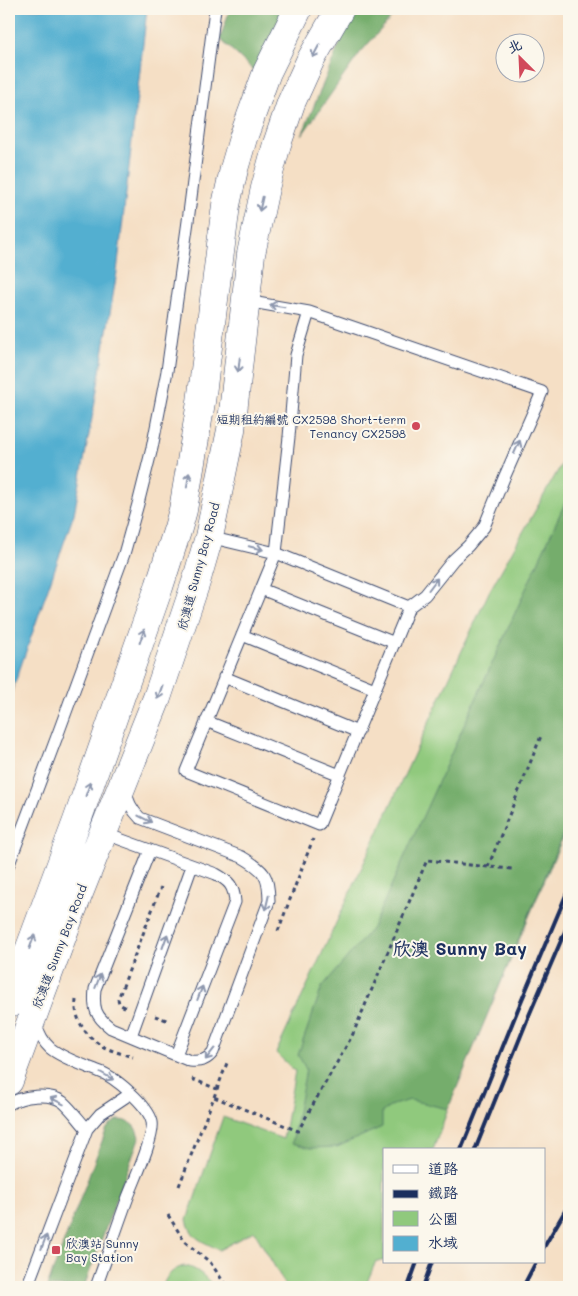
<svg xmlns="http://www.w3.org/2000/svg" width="578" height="1296" font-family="Mali,'LXGW WenKai TC',sans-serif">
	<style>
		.green { fill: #90c97d; stroke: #567c6e }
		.forest { fill: #74ad6c; stroke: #486e65 }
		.water { fill: #52afd0; stroke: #366f97 }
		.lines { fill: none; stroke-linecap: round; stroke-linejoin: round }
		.lane-casing { stroke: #3c496d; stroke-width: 13 }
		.secondary-casing { stroke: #3c496d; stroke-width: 29 }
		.path { stroke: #3c496d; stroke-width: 3; stroke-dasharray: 4 4; stroke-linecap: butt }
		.lane { stroke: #fff; stroke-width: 11 }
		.secondary { stroke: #fff; stroke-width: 28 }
		.rail { stroke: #1b2f5e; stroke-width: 4 }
		.oneway { stroke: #8d97ae }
		.poi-dot { fill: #d1495b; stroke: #fbf7ec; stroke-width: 2 }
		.labels { text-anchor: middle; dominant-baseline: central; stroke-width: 4; stroke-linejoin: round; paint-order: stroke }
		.poi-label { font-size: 12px; fill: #1b2f5e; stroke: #fbf7ec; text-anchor: end }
		.street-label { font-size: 12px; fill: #1b2f5e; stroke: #fbf7ec }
		.district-label { font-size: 18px; font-weight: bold; fill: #1b2f5e; stroke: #fbf7ec }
	</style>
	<rect width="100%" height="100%" fill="#fbf7ec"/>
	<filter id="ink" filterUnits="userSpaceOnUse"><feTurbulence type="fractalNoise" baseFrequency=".02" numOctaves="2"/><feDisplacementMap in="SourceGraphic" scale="10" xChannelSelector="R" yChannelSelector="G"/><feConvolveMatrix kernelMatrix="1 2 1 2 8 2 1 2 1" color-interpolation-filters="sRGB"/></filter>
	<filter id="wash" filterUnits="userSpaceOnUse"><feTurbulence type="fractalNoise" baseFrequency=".0096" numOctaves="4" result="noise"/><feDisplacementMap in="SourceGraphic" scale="20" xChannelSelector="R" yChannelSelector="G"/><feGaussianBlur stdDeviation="1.12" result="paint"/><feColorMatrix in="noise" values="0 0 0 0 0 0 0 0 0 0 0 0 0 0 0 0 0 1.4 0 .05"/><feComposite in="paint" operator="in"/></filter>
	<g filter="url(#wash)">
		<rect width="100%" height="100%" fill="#f5dfc5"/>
		<path class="green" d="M569 451V823L447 1109H448L433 1150H384V1261H376L365 1287H284L286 1286 254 1231 219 1250C203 1241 192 1240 187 1220L223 1117 283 1139 295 1071 276 1053 489 592Z
			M184 1266C196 1267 207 1278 214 1287H163C165 1276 173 1269 184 1266Z"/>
		<path class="forest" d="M230 9H285L253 70 220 39Z
			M357 9H399L360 53 302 135 349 21Z
			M569 494V819L448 1109 410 1100 393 1105 382 1112V1127L337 1147 310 1148 292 1143 306 1069 298 1055 322 987 372 928Z
			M118 1120C130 1120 137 1126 139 1138L84 1287H47L107 1128 114 1122Z"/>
		<path class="water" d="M9 9H147L117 272 93 413 74 514 9 700Z"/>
	</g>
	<g filter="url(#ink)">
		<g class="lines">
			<defs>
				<path id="lane" d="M309 312 296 355 289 437 276 553 186 771 319 825 409 607
					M209 537 276 553 409 607 425 595 453 560 468 546 484 527 504 478 542 392 309 312 246 301
					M261 589 395 643
					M242 635 375 689
					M224 677 358 732
					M206 721 340 775
					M126 790C127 802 132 810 140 818L242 857C264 870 269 875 269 901L213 1052C207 1060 201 1062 190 1061L111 1028C95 1016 93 1008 95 989L150 850
					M104 832 114 837 216 874C229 881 234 886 235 902L176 1055
					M9 864 59 731 124 554 138 504 152 448 167 371 188 221 215 9
					M35 1022C38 1031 42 1041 50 1048 62 1058 83 1065 98 1071 114 1076 148 1105 152 1122 155 1136 134 1181 128 1197 117 1227 107 1257 96 1287
					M131 1036 192 866
					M9 1104C22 1096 49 1092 63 1102 72 1110 79 1120 87 1129L27 1287
					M87 1129 100 1114 130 1094"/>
				<path id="secondary" d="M9 1004 77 821 159 587 178 528 183 510 201 402 226 205 234 169 243 138 267 72 298 9
					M9 1081 69 918 157 698 196 582 209 537 231 430 251 254 265 188 277 144 291 103 310 61 340 9"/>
			</defs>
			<use href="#lane" class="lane-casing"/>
			<use href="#secondary" class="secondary-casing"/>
			<path class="path" d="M488 867 541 736
				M278 931 313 839
				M76 1000C74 1020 86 1036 102 1046 111 1051 123 1054 133 1057
				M125 1007C120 1005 119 1004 118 999L161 887
				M155 1016 169 1021
				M192 1079 217 1089
				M214 1097 227 1063
				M179 1186 214 1097 298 1131 352 1036 427 860 488 867 513 869
				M168 1215 185 1242 210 1262 227 1287"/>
			<use href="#lane" class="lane"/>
			<use href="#secondary" class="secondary"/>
			<path class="rail" d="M461 1150 518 1009 569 888
				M475 1150 530 1013 569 922
				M544 1247 569 1204
				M408 1287 417 1262
				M423 1287 432 1262
				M523 1287 536 1262"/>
		</g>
		<defs><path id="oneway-shaft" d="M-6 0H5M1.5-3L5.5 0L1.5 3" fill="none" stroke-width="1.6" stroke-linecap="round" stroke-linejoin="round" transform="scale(1.25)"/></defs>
		<g class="oneway">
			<use href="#oneway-shaft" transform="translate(316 51) rotate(118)"/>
			<use href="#oneway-shaft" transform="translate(261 204) rotate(103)"/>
			<use href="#oneway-shaft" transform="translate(277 306) rotate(-170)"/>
			<use href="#oneway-shaft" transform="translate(239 365) rotate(96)"/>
			<use href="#oneway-shaft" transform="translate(517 447) rotate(-66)"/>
			<use href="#oneway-shaft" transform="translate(188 480) rotate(-81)"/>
			<use href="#oneway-shaft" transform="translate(256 548) rotate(14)"/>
			<use href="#oneway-shaft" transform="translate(433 584) rotate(-53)"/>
			<use href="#oneway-shaft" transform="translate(142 636) rotate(-71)"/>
			<use href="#oneway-shaft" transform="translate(160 692) rotate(110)"/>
			<use href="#oneway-shaft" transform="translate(88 789) rotate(-71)"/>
			<use href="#oneway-shaft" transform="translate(145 819) rotate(27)"/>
			<use href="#oneway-shaft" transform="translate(267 903) rotate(103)"/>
			<use href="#oneway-shaft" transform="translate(165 941) rotate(-70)"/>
			<use href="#oneway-shaft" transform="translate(32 942) rotate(-69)"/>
			<use href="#oneway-shaft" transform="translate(98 981) rotate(-69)"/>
			<use href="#oneway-shaft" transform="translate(200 993) rotate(-69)"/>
			<use href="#oneway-shaft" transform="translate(210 1054) rotate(128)"/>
			<use href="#oneway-shaft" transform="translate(107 1076) rotate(30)"/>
			<use href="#oneway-shaft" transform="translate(57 1101) rotate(-154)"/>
			<use href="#oneway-shaft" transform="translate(44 1242) rotate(-69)"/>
		</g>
	</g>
	<g class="poi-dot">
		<circle cx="416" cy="426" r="5"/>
		<rect x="51" y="1245" width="10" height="10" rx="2.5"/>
	</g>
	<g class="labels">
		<g class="poi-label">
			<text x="406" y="419">短期租約編號 CX2598 Short-term<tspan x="406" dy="14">Tenancy CX2598</tspan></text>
			<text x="66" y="1243" text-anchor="start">欣澳站 Sunny<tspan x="66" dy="14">Bay Station</tspan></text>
		</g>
		<g class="street-label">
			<text transform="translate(198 566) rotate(-75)">欣澳道 Sunny Bay Road</text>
			<text transform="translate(59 946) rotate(-69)">欣澳道 Sunny Bay Road</text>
		</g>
		<g class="district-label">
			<text x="460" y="948">欣澳 Sunny Bay</text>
		</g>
	</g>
	<rect width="578" height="1296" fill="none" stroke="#fbf7ec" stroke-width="30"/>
	<rect x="383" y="1148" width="162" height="115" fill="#fbf7ec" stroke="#a1a7b3"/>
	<rect x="393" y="1165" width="25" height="8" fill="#ffffff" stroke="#a1a7b3"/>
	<text x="428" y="1174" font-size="15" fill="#1b2f5e">道路</text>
	<rect x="393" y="1190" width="25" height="8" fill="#1b2f5e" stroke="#a1a7b3"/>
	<text x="428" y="1198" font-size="15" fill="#1b2f5e">鐵路</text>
	<rect x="393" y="1211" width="25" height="15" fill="#90c97d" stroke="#a1a7b3"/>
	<text x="428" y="1224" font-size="15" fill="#1b2f5e">公園</text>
	<rect x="393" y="1236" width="25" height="15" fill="#52afd0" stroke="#a1a7b3"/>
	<text x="428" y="1248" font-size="15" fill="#1b2f5e">水域</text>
	<g transform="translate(520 58) rotate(336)"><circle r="24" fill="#fbf7ec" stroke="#a1a7b3"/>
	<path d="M0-4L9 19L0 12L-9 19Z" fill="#d1495b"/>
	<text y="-8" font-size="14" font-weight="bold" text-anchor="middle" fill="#1b2f5e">北</text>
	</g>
</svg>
